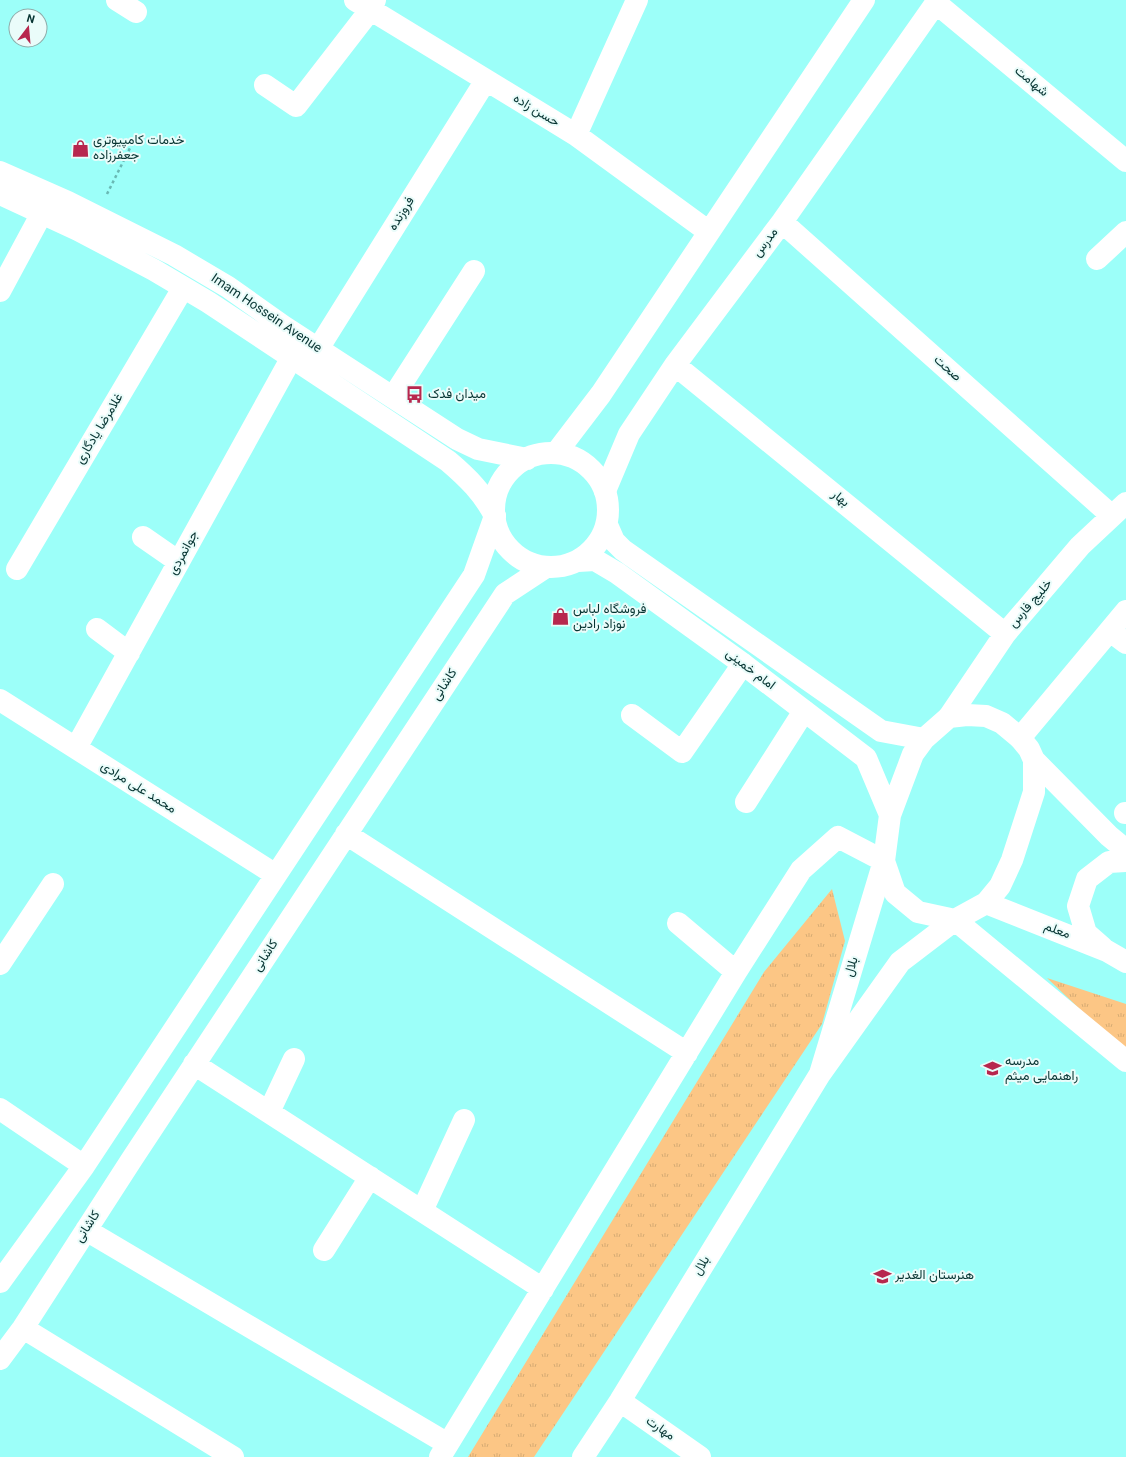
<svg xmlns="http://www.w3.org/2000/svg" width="1126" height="1457" font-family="Georgia,Vazirmatn,serif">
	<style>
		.park { fill: url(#park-tufts) }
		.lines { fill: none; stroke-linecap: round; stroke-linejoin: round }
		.path { stroke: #69b9b4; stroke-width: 2.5; stroke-dasharray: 3 3; stroke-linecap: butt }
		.minor { stroke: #fff; stroke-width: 22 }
		.major { stroke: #fff; stroke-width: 22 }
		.labels { text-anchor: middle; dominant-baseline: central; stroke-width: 4; stroke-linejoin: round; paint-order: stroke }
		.street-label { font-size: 13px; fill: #073432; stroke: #eafcfa }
		.poi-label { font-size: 13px; fill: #073432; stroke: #eafcfa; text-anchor: start }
	</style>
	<defs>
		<pattern id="park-tufts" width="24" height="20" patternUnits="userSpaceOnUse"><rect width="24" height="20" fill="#fcc685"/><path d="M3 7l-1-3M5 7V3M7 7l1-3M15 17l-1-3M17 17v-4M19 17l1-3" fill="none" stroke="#d6ab73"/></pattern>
	</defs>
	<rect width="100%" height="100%" fill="#9cfff9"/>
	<path class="park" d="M832 889 845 941 822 1024 534 1457H468L764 972Z
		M1047 978 1126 1004V1053Z"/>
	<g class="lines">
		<path class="path" d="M107 194 133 142"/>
		<path class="minor" d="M117 0 136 12
			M355 0 576 135 709 232
			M936 3 1126 161
			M265 85 296 106 371 9 375 0
			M576 135 637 0
			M782 222 1112 516
			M1097 259 1126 232
			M0 291 42 213
			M318 349 486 80
			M675 365 1005 634
			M393 397 474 271
			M556 453 601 394 864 0
			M605 491 629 434 675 365 782 222 938 0
			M143 537 179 562
			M17 569 183 288
			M97 629 129 653
			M1110 631 1126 643
			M0 700 276 875
			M632 715 682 752 743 664
			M949 717 1005 634 1080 546 1126 503
			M1020 738 1126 611
			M76 748 292 357
			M746 802 804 711
			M1125 813H1126
			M346 834 687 1053
			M678 923 736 972
			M0 964 53 884
			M194 1064 543 1289
			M0 1109 84 1166
			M269 1112 294 1059
			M422 1211 464 1120
			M86 1230 448 1444
			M324 1250 370 1177
			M0 1282 84 1166 474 575 495 516
			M23 1328 233 1457
			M0 1359 23 1328 132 1159 505 594 546 567
			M620 1401 700 1457
			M440 1457 736 972 801 870 838 837 884 861 820 1074 900 962 955 920 1126 1061
			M583 1457 620 1401 820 1074"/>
		<path class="major" d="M0 172 68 202 174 255 228 287 283 326 457 439 478 449 527 459
			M0 194 78 230 154 270 208 302 448 461C468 478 483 493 495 516
			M494 510a57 57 0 1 1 114 0a57 57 0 1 1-114 0Z
			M607 525 614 541 623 550 881 731 924 739
			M578 561 595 560 617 573 743 664 866 758 890 815
			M967 715 986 716 1002 723 1020 738 1029 749 1034 760V792L1012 860 1000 886 986 903 955 920 918 912 895 893 884 861 890 815 913 754 924 739 949 717Z
			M1034 760 1109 836 1126 850
			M986 903 1107 951 1126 962
			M1102 947 1086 933 1078 906 1087 879 1109 862 1126 861"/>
	</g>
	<defs>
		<symbol id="shop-bare" viewBox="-9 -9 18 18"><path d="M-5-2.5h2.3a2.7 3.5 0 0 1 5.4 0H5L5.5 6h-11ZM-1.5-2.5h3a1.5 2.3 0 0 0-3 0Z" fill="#b7274e" stroke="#eafcfa" stroke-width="2.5" paint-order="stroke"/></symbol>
		<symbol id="bus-bare" viewBox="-9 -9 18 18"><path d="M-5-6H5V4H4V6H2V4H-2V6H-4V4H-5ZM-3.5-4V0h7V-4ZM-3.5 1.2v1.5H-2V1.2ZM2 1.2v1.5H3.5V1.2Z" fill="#b7274e" stroke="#eafcfa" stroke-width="2.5" paint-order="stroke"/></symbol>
		<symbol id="school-bare" viewBox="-9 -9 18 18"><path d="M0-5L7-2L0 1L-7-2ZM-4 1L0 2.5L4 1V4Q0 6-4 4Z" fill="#b7274e" stroke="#eafcfa" stroke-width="2.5" paint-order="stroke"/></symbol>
	</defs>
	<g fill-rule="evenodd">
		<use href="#shop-bare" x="68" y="136" width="25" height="25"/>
		<use href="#bus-bare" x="402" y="382" width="25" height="25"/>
		<use href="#shop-bare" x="548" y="604" width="25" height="25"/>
		<use href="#school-bare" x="980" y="1056" width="25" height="25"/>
		<use href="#school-bare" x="870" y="1264" width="25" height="25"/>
	</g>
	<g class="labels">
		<g class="street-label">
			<text transform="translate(1031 82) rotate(40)">شهامت</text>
			<text transform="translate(536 111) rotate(31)">حسن زاده</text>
			<text transform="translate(402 214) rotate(-58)">فروزنده</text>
			<text transform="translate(766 243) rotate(-53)">مدرس</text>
			<text transform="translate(266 314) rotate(34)">Imam Hossein Avenue</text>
			<text transform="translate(947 369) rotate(42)">صحت</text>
			<text transform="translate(100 429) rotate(-59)">غلامرضا یادگاری</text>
			<text transform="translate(840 499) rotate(39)">بهار</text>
			<text transform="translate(184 553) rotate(-61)">جوانمردی</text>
			<text transform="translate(1031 604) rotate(-49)">خلیج فارس</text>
			<text transform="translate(750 670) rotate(37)">امام خمینی</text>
			<text transform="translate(445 685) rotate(-57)">کاشانی</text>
			<text transform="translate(138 788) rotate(32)">محمد علی مرادی</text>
			<text transform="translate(1057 931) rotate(21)">معلم</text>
			<text transform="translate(266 956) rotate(-57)">کاشانی</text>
			<text transform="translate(852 967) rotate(-73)">بلال</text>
			<text transform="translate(88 1227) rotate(-57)">کاشانی</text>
			<text transform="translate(702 1266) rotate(-58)">بلال</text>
			<text transform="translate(660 1429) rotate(35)">مهارت</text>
		</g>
		<g class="poi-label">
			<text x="93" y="141">خدمات کامپیوتری<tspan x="93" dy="15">جعفرزاده</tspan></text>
			<text x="428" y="395">میدان فدک</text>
			<text x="573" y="610">فروشگاه لباس<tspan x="573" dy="15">نوزاد رادین</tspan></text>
			<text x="1005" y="1062">مدرسه<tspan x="1005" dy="15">راهنمایی میثم</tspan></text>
			<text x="895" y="1276">هنرستان الغدیر</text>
		</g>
	</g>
	<g transform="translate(28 28) rotate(16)"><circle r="19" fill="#eafcfa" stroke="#8facaa"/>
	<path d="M0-3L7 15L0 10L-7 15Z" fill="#b7274e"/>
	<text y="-6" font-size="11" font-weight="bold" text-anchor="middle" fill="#073432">N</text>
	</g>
</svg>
